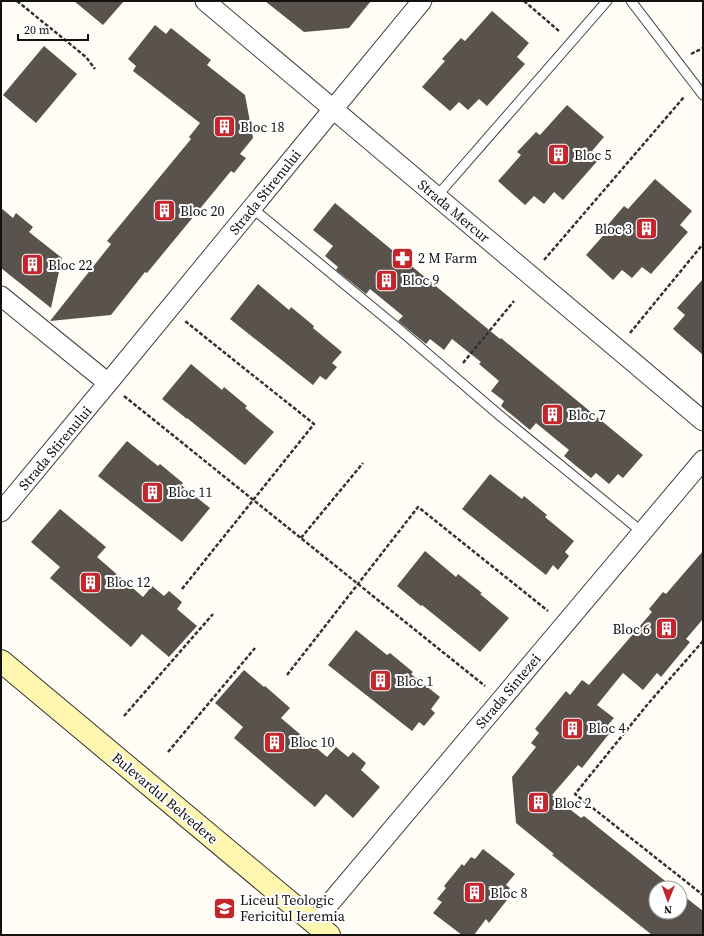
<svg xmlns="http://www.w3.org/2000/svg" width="704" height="936" font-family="'Source Serif 4',serif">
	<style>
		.building { fill: #5a524d }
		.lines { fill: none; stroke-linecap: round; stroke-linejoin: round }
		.lane-casing { stroke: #444; stroke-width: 11 }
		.street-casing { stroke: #444; stroke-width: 21 }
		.secondary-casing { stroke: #333; stroke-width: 24 }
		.path { stroke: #333; stroke-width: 2.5; stroke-dasharray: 4 2; stroke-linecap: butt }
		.lane { stroke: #fff; stroke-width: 9 }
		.street { stroke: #fff; stroke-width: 19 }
		.secondary { stroke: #fff6b0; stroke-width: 22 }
		.labels { text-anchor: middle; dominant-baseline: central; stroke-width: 4; stroke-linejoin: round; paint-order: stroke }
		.poi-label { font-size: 14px; fill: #111; stroke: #fff; text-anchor: start }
		.street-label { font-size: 14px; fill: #111; stroke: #fff }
	</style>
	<rect width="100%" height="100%" fill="#fffdf5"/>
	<path class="building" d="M74 1H124L103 25Z
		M265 1H371L349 28 304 32Z
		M492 11 529 43 517 57 525 64 487 106 479 99 468 110 459 102 450 111 422 87 445 61 442 59 461 38 465 41Z
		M155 25 166 34 171 28 211 60 207 65 245 95 253 138 240 154 246 158 234 173 231 171 147 273 145 272 111 315 50 321 111 244 107 241 191 139 189 137 200 123 133 71 136 66 128 59Z
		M44 46 77 74 36 123 3 95Z
		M567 105 604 137 592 151 600 158 563 200 554 192 544 204 534 196 525 205 498 181 521 155 517 152 536 132 540 135Z
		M655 179 692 211 680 225 688 232 651 274 642 267 632 278 622 270 613 280 586 255 609 229 606 227 624 206 628 209Z
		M335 203 500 339 501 338 643 455 623 478 618 474 609 484 596 473 591 478 564 456 569 450 536 423 530 430 501 406 504 401 491 391 499 381 479 364 481 362 452 339 444 350 430 339 426 344 398 321 403 316 370 289 366 294 336 270 338 267 325 256 333 246 313 230Z
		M1 208 13 218 16 213 33 227 29 232 62 258 51 308 1 268Z
		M703 279V355L673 329 685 315 677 308Z
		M258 284 289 310 291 307 314 326 313 328 342 352 332 363 337 367 326 380 320 376 313 385 230 319Z
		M191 364 222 390 224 387 247 406 245 408 274 432 245 465 187 418V419L162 399Z
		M127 441 158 466 160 464 183 483 181 485 210 508 182 542 98 476 106 466Z
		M490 474 522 499 524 496 547 515 545 517 574 541 565 552 569 556 558 570 553 565 546 575 462 509Z
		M60 509 106 547 97 557 143 597 152 586 164 596 169 591 182 602 177 609 197 626 169 657 142 634 131 647 50 578 60 567 31 542Z
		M425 551 456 577 458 574 482 593 480 594 509 618 480 652 422 605 421 606 397 586Z
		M703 551V619L686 639 690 642 661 677 657 673 643 690 623 673 597 705 614 718 607 726 612 730 582 768 578 765 552 795 581 818 584 816 674 888H656V912H680V893L703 911V935H652L552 855 554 854 516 823 512 777 536 747 531 743 539 733 535 729 566 691 570 695 582 680 589 685 652 612 649 609 663 592 666 594Z
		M356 630 387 655 390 653 413 672 411 674 440 697 431 709 435 713 424 726 419 722 412 731 328 665Z
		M244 670 264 687 265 686 290 708 281 718 327 757 336 747 348 757 353 752 366 763 361 770 380 787 353 818 326 794 315 807 234 738 243 727 215 703Z
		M483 849 515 874 506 885 510 888 503 897 507 900 489 923 486 919 474 935H462L433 913 442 902 437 899 446 888 444 886 462 864 464 866 471 857 475 859Z"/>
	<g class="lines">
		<defs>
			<path id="lane" d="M631 1 703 95
				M437 196 607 1
				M252 208 394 325 498 414 642 532"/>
			<path id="street" d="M205 1 703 421
				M1 296 108 383
				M1 512 108 383 422 1
				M314 922 703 460"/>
			<path id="secondary" d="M1 661 329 935"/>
		</defs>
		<use href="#lane" class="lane-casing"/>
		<use href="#street" class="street-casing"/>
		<use href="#secondary" class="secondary-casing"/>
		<path class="path" d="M17 1 86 57 95 69
			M524 1 559 31
			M691 54 703 48
			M544 260 684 97
			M630 333 703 244
			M463 363 514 301
			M124 396 485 686
			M301 538 363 463
			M182 589 314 424 185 321
			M703 641 647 705 575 794 703 895
			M287 675 418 507 548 611
			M124 716 213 614
			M168 752 255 648"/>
		<use href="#lane" class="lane"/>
		<use href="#street" class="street"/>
		<use href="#secondary" class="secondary"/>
	</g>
	<defs>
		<symbol id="building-square" viewBox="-11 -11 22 22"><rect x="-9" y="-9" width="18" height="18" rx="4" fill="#c4262e" stroke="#fff"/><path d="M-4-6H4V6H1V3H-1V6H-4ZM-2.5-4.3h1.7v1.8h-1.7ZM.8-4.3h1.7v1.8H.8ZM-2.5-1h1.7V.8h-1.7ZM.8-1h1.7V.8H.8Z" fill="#fff"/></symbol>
		<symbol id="pharmacy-square" viewBox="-11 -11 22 22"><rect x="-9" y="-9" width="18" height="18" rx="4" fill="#c4262e" stroke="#fff"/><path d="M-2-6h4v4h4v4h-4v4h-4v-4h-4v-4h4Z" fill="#fff"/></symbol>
		<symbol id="school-square" viewBox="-11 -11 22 22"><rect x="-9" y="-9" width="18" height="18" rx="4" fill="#c4262e" stroke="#fff"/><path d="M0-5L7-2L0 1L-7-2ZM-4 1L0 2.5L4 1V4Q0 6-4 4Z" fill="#fff"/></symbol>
	</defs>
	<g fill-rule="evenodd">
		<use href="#building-square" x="212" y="114" width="25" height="25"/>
		<use href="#building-square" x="546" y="142" width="25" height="25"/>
		<use href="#building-square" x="152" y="198" width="25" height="25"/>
		<use href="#building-square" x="634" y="216" width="25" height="25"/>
		<use href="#pharmacy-square" x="390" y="246" width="25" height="25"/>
		<use href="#building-square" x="20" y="252" width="25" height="25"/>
		<use href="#building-square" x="374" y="268" width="25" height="25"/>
		<use href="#building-square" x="540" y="402" width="25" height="25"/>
		<use href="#building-square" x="140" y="480" width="25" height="25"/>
		<use href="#building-square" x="78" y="570" width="25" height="25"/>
		<use href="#building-square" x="654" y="616" width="25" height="25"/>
		<use href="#building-square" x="368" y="668" width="25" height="25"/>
		<use href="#building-square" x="560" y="716" width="25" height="25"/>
		<use href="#building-square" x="262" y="730" width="25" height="25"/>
		<use href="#building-square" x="526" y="790" width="25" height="25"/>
		<use href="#building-square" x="462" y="880" width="25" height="25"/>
		<use href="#school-square" x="212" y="896" width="25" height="25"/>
	</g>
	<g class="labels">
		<g class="poi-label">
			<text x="240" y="127">Bloc 18</text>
			<text x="574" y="155">Bloc 5</text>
			<text x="180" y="211">Bloc 20</text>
			<text x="632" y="229" text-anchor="end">Bloc 3</text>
			<text x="418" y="258">2 M Farm</text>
			<text x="48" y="265">Bloc 22</text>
			<text x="402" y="280">Bloc 9</text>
			<text x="568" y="415">Bloc 7</text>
			<text x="168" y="492">Bloc 11</text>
			<text x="106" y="582">Bloc 12</text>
			<text x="650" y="629" text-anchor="end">Bloc 6</text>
			<text x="396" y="681">Bloc 1</text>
			<text x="588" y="728">Bloc 4</text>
			<text x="290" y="742">Bloc 10</text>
			<text x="554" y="803">Bloc 2</text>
			<text x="490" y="893">Bloc 8</text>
			<text x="240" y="900">Liceul Teologic<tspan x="240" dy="16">Fericitul Ieremia</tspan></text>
		</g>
		<g class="street-label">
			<text transform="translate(265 192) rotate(-51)">Strada Stirenului</text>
			<text transform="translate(454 211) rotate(40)">Strada Mercur</text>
			<text transform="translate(55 448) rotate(-50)">Strada Stirenului</text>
			<text transform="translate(508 691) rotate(-50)">Strada Sintezei</text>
			<text transform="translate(165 798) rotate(40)">Bulevardul Belvedere</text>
		</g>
	</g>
	<rect width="704" height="936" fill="none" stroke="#111111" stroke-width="4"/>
	<g transform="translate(668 900) rotate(181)"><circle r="19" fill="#ffffff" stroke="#a0a0a0"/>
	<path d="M0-3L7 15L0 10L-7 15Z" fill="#c4262e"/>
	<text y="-6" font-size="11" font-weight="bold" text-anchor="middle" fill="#111111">N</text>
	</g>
	<path d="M18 34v6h70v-6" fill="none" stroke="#111111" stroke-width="2"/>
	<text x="24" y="34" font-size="12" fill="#111111" stroke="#ffffff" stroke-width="3" paint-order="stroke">20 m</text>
</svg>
